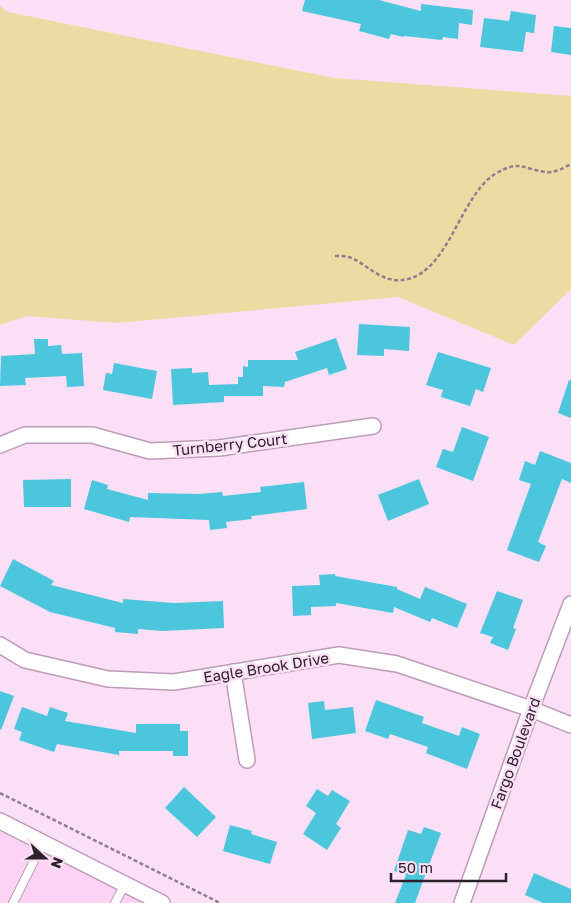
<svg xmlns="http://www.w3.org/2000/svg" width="571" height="903" font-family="'Golos Text',sans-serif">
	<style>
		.built { fill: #fcd3f4 }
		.green { fill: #eddba4 }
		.building { fill: #4cc6dd }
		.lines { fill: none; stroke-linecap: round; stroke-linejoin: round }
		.lane-casing { stroke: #bd9cb7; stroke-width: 10 }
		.street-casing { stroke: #bd9cb7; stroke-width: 18 }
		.path { stroke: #927e8e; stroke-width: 2.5; stroke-dasharray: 4 2.5; stroke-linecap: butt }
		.lane { stroke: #fff; stroke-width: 8 }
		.street { stroke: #fff; stroke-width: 15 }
		.labels { text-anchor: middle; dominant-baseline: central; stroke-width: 5; stroke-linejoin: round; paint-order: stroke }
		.street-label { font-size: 15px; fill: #2e212c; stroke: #fbdff6 }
	</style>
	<rect width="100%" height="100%" fill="#fbdff6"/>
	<path class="built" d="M0 830 146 903H0Z"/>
	<path class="green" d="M0 6 8 12 334 78 571 96V289L514 345 398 297 117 323 27 316 0 325Z"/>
	<path class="building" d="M305 0H379L421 11V4L473 10 472 25 459 23 458 39 443 37 442 40 404 36 403 37 391 34 389 39 359 31 361 24 302 11Z
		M511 11 536 15 534 33 526 32 523 52 480 47 484 18 509 21Z
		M554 26 571 28V55L551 52Z
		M359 324 410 327 409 351 384 349V356L357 355Z
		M336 338 347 369 329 375 327 368 285 382 284 387 263 386V396H224V402L173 405 171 369 192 368V373L208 372 209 385 238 384V377H243V366L248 367V360H298L295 352Z
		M34 339H48V346L61 345 62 354 82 353 84 386 67 387 66 376 25 378 26 385 0 386 1 356 35 354Z
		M438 352 491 368 483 392 476 389 470 406 441 397 443 390 426 385Z
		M114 363 157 371 152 399 103 390 106 373 112 374Z
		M569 380H571V418L558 413Z
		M462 427 489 437 473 481 436 467 443 449 453 452Z
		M540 451 571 463V483L562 479 538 542 546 546 539 562 507 550 531 484 519 480 525 461 535 465Z
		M71 479V507H24L23 480Z
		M419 479 429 504 388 521 378 495Z
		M92 480 108 485 107 489 148 500V493L199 494 222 492 223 496 261 492 260 487 304 482 307 509 251 516 252 519 226 522 227 528 210 530 209 520 130 517 129 522 84 509Z
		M13 559 54 581 51 585 123 603V599L174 603 223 601 224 628 162 631 138 629V634L115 632V628L50 612 0 586Z
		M335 574V576L397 587V589L420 599 425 587 467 604 457 628 432 618 430 622 394 607 393 613 336 603V606L311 607V615L293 616 292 586 320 585 319 575Z
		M497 591 523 600 513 628 516 629 508 650 490 643 493 637 480 633Z
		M0 691 14 696 1 730 0 729Z
		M376 700 424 717 422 723 459 736 462 727 480 734 467 769 426 753 428 747 390 734 388 739 365 731Z
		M324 701 325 710 353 707 356 733 312 739 308 703Z
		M22 707 47 716 50 707 68 713 65 721 136 733V724H180V731H188V756H173V751H119V755L57 744 54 752 19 740 22 732 14 729Z
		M184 787 216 817 197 837 165 808Z
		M317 789 328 796 332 790 350 801 336 824 341 828 327 850 303 834 316 813 306 806Z
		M230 825 252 831 251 834 277 842 270 864 223 851Z
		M424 827 441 833 423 881 415 903H395L406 875 394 871 408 830 421 834Z
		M534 873 571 889V903H543L525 895Z"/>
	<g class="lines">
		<defs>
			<path id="lane" d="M13 903 43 843
				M115 903 125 884"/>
			<path id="street" d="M0 445 25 435H92L150 451 219 448 373 426
				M0 645 25 660 108 679 174 682 339 655 397 664 531 709 571 725
				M233 672 247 760
				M0 821 162 903
				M462 903 531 709 571 604"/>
		</defs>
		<use href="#lane" class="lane-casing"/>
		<use href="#street" class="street-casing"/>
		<path class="path" d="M335 256C342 256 348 256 354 259 367 266 379 278 394 280 447 285 457 198 495 174 520 159 522 169 546 172 555 173 563 168 571 164
			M0 793 220 903"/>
		<use href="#lane" class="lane"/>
		<use href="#street" class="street"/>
	</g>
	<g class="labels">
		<g class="street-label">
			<text transform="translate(230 444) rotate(-6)">Turnberry Court</text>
			<text transform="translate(266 667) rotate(-9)">Eagle Brook Drive</text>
			<text transform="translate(515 753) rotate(-70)">Fargo Boulevard</text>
		</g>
	</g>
	<g transform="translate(45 858) rotate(111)" stroke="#fbdff6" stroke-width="4" paint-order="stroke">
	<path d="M0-4L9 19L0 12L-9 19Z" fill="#2e212c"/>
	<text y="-8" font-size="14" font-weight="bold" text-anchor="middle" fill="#2e212c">N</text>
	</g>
	<path d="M391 873v8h115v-8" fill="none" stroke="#2e212c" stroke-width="2.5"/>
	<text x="398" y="873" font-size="15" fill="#2e212c" stroke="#fbdff6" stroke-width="4" paint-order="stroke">50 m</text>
</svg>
